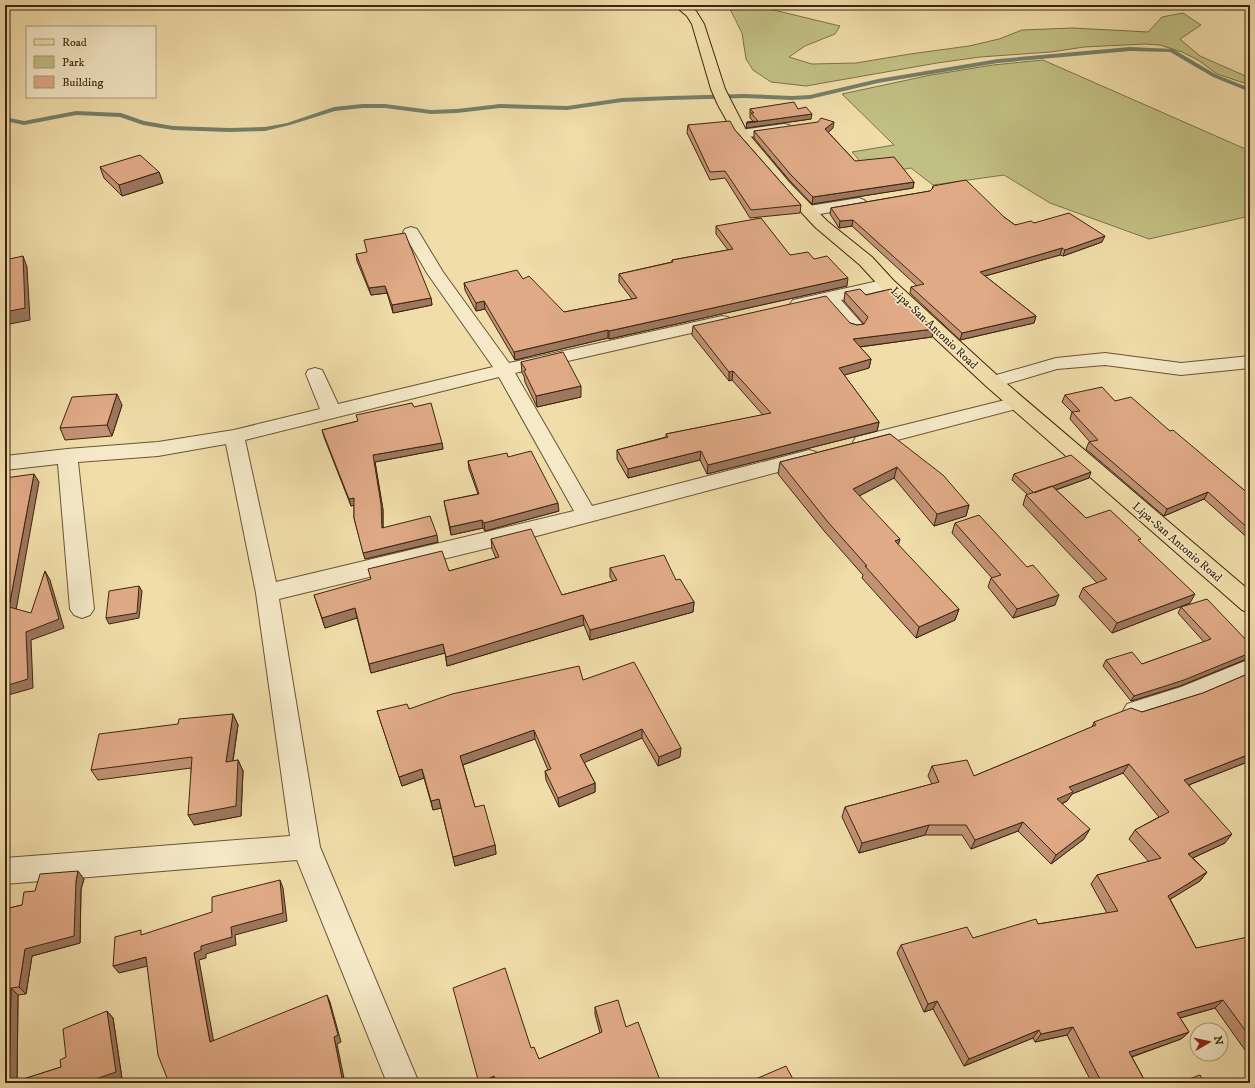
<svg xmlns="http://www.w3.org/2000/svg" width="1255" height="1088" font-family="'IM FELL DW Pica',serif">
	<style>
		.green { fill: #c1bf83; stroke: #7f7248 }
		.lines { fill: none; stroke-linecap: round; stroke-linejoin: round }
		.stream { fill: #75806a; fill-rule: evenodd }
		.minor-casing { stroke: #6a5435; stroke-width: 2 }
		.major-casing { stroke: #3d260e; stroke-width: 2 }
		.minor { fill: #f5e9c8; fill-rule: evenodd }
		.major { fill: #f0ddaa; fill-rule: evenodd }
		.wall { fill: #c19274; stroke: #3d260e }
		.shaded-wall { fill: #9d775e; stroke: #3d260e }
		.building { fill: #e0aa87; stroke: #3d260e }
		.labels { text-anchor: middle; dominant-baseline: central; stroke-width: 3; stroke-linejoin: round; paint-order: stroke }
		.street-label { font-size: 12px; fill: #3d260e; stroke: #f5e9c8 }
	</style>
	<rect width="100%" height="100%" fill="#f0ddaa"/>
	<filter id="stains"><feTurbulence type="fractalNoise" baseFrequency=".005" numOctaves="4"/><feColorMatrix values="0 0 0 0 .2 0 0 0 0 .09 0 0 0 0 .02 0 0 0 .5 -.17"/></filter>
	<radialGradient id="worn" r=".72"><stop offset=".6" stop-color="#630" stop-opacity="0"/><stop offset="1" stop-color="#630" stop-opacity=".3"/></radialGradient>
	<path class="green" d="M757 6 840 26 835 34 805 46 789 57 812 64 856 63 910 54 969 46 999 39 1022 30 1073 28 1148 32 1162 17 1183 13 1201 25 1180 39 1200 56 1250 78V85L1217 74 1198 60 1182 52 1160 45 1145 44 1084 47 1051 52 980 57 937 63 806 86 771 82 753 70 746 59 742 33 730 9Z
		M1043 60 1250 151V216L1149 239 1050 203 1004 175 933 185 911 168 872 175 852 152 894 145 842 94 931 75 993 65Z"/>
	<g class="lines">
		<path class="stream" d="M1130 47 1173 49 1217 75 1250 88V92L1213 77 1170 52 1130 51 998 63 878 83 810 99 792 100 743 98 671 100 622 102 567 110 500 108 457 113 431 114 385 108H362L335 111 290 125 265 131 229 132 173 130 143 125 120 117 76 115 24 125 5 121V117L24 121 76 111 121 113 144 121 173 126 229 128 265 127 287 123 334 107 362 104H385L431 110 457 109 500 104 567 106 622 98 671 96 743 94 792 96 810 95 878 79 998 59Z"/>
		<defs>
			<path id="minor" d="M784 124 789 125 791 128 789 131 741 138 736 137 734 134 736 131 741 130Z
				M859 198 864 200 867 203 864 206 809 216 803 214 801 211 803 208 809 206Z
				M411 227 417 229 443 272 509 363 722 316 728 317 731 321 728 325 722 326 515 373 592 506 809 450 816 452 819 457 816 462 529 538 279 599 320 847 419 1083H387L297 860 5 884V858L290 836 256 593 226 444 158 456 78 462 94 609 90 615 82 618 74 615 70 609 58 464 5 470V456L67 449 158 442 234 430 320 409 306 374 308 370 315 368 322 370 324 374 338 404 493 367 427 273 403 232 405 229ZM499 377 574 511 276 582 245 440Z
				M887 279 893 280 895 284 893 288 841 300 865 327 862 331 856 332 850 331 825 303 799 309 793 308 790 304 793 300Z
				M1105 353 1181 363 1250 356V368L1181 375 1105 365 1057 369 993 388 986 386 984 382 986 378 1056 358Z
				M1017 397 1024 399 1027 403 1024 407 863 449 856 447 853 442 856 437Z
				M1250 659V679L1196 702 1136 721 1127 718 1123 711 1127 704 1181 687Z"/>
			<path id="major" d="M674 5H687L696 11 704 24 725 89 747 132 789 182 827 221 872 257 893 280 1000 378 1250 591V613L1242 610 986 386 881 288 860 265 815 227 779 188 736 137 718 105 711 89 692 24 687 16Z"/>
		</defs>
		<use href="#minor" class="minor-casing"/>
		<use href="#major" class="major-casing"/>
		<use href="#minor" class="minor"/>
		<use href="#major" class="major"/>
	</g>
	<path class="wall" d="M750 109H798L811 119 746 128 747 122 753 121 750 118Z
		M688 125 735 130 801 205 800 213 750 218 725 178 710 180 687 133Z
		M833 128 828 132 855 161 914 182 913 188 812 204 790 181 754 138V131Z
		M100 167 159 172 163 183 122 196 104 178Z
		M933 186 1004 217 1015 225 1034 223 1102 242 1063 256 1060 255 985 276 1036 316 1034 323 960 340 910 293 911 287 917 286 852 226 839 228 830 214 831 208 930 191 932 189Z
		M716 226 790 255 814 259 847 286 609 339 608 338 515 360 485 309 476 311 465 290 464 283 523 279 564 312 632 299 619 282V274L672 262V260L728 250 716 234Z
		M356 254 431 298 432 305 393 313 387 293 371 295 357 261Z
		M845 292 866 295 934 329 932 337 860 347 871 359 869 368 844 375 879 422 877 431 707 474 700 460 628 478 617 459V450L666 437V434L763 415 732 380 729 381 692 335 693 326 850 323 857 325 864 324 844 301Z
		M521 362 581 397 537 407 525 382 524 376 522 373Z
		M1065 395 1115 401 1170 431 1250 495V540L1204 499 1164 516 1086 449 1089 442H1090L1070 419 1072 412 1062 402Z
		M122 405 112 436 65 440 60 428Z
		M414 407 442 443 443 449 375 462 383 510V528L438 542 365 559 354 518V505L351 506 324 437 322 430Z
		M890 434 969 505 966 516 934 526 894 478 859 496 898 546 959 609 955 620 916 638 862 578 863 575 825 532 778 474 780 462Z
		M508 457 559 511 485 531 483 528 451 535 444 501 478 494 469 469 468 461Z
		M1014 474 1089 478 1056 490 1086 518 1140 542 1190 603 1112 633 1079 597 1083 588 1097 583 1023 505 1026 495H1028L1012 480Z
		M955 523 1055 605 1013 618 988 587 991 578H992L952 533Z
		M491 539 562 595 613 581 610 577V568L676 580 694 602 693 612 590 640 584 625 447 666 445 653 371 673 357 618 325 628 314 595 449 571 496 558 492 549Z
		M1181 607 1250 644V658L1180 686 1131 701 1103 666 1106 660 1142 664 1204 642 1178 613Z
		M1250 673V761L1189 785 1225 843 1193 858 1207 872 1200 881 1170 899 1196 948 1250 940V1057L1215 1008 1180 1018 1189 1032 1181 1039 1132 1057 1146 1083H1092L1067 1035 1035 1042 1033 1038 964 1066 933 1009 924 1012 897 953 901 945 973 938 1038 924 1107 913 1091 884 1097 875 1149 862 1129 839 1135 830 1159 817 1123 773 1072 794 1067 801 1062 804 1084 839 1051 864 1018 831 971 849 962 835H925L859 853 842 817 845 807 932 784 928 776 932 766 974 776 1092 727 1094 722 1142 712 1203 693Z
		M583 680 680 757 658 766 642 738 584 762 595 783V792L559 807 546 780 545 771 548 770 535 739 463 765 475 807 495 845 496 854 455 866 441 808 433 810 424 778 402 786 377 711 409 709Z
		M233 714 238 725 233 761 238 760 243 771 241 816 194 825 191 768 98 780 91 770 178 724Z
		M84 879 81 889 80 943 32 956 26 994 18 995 17 1081 61 1067 66 1057 107 1011 113 1018 122 1079 5 1083V909L22 905Z
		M595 1007 626 1027 661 1083H479L531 1048 539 1059 600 1033 595 1014Z"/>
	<path class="shaded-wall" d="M812 114 811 119 746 128 747 123Z
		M834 122 833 128 824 136 825 129Z
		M159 172 163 183 122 196 119 185Z
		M914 182 913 188 812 204 813 197Z
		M853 220 852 226 839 228 840 221Z
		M1105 236 1102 242 1063 256 1065 250Z
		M1062 248 1060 255 978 278 980 272Z
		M23 256 27 267 30 320 5 325V312Z
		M848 278 847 286 609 339V331Z
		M385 286 387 293 371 295 369 288Z
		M431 298 432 305 393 313 392 305Z
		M484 301 485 309 476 311V303Z
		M1036 316 1034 323 960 340 962 333Z
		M934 329 932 337 851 348 853 339Z
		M608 330V338L515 360 514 352Z
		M871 359 869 368 838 377 839 368Z
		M733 371 732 380 729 381V372Z
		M581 386V397L537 407 536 396Z
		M117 394 122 405 112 436 107 425Z
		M879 422 877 431 707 474 708 465Z
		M442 443 443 449 375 462 383 510V535L382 528 373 455Z
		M701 451 700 460 628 478V469Z
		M897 467 894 478 851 500 853 489Z
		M1091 472 1089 478 1032 498 1034 493Z
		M34 474 39 482 15 616 9 607Z
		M1208 492 1204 499 1164 516 1167 509Z
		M354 498 355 505 351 506 349 499Z
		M558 503 559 511 485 531 484 523Z
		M969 505 966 516 934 526 937 514Z
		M482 520 483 528 451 535 450 527Z
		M437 535 438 542 365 559 363 553Z
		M900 539 897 550 895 541Z
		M45 571 50 580 64 628 31 640 33 688 5 696V686L26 632Z
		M139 586 142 591 139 618 109 624 106 618Z
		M1195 594 1190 603 1112 633 1117 623Z
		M1059 595 1055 605 1013 618 1017 609Z
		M694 602 693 612 590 640V630Z
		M355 608 357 618 325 628 322 618Z
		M959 609 955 620 916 638 919 627Z
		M583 615 584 625 447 666 446 657Z
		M443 644 445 653 371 673 369 664Z
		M1250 653 1249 658 1180 686 1131 701 1134 696Z
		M233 714 238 725 231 773 226 762Z
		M642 729V738L581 764 580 755Z
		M534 730 535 739 462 765 460 756Z
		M681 748 680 757 658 766 659 757Z
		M1250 754V761L1178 789 1184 780Z
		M238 760 243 771 241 816 194 825 188 815Z
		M1129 764 1123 773 1072 794 1067 801 1052 808 1057 799 1069 787Z
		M422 769 424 778 402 786 399 777Z
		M595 783V792L559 807 558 798Z
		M439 799 441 808 433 810 431 801Z
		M1023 822 1018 831 971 849 975 840Z
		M929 825 925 835 859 853 862 843Z
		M1090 829 1084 839 1051 864 1056 855Z
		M1232 834 1225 843 1182 863 1188 854Z
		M495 845 496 854 455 866 453 857Z
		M78 871 84 879 81 889 80 943 32 956 26 994 19 987 25 949 76 881Z
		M1207 872 1200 881 1161 905 1168 896Z
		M280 880 283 888 287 921 235 935 236 945 206 954V958L199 960 215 1049 210 1042 194 953 201 946 231 927Z
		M146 957 152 965 119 973 113 966Z
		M11 988 18 995 17 1083H9Z
		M327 995 330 1002 341 1042 337 1044 345 1083H343L334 1037Z
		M1223 1000 1215 1008 1169 1021 1177 1013Z
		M937 1001 933 1009 924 1012 928 1004Z
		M107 1011 113 1018 122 1079 109 1083H84Z
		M1073 1027 1067 1035 1035 1042 1041 1034Z
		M1039 1030 1033 1038 964 1066 969 1059Z
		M1189 1032 1181 1039 1122 1060 1129 1052Z
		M494 1076 495 1083H480Z"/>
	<path class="building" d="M794 102 798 109 806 107 812 114 747 123V122L758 121 751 113H754L750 109Z
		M821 118 834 122 825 129 855 161 894 157 914 182 813 197 791 175 754 131 818 122Z
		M730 121 735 130 801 205 751 210 725 171 710 172 688 125Z
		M140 155 159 172 119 185 100 167Z
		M966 180 1004 217 1015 225 1031 221 1034 223 1069 213 1105 236 1065 250 1062 248 980 272 1036 316 962 333 911 287 924 284 853 220 840 221 831 208 930 191 933 188V186Z
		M761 218 790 255 808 252 814 259 827 256 848 278 609 331 608 330 514 352 484 301 476 303 464 283 517 270 523 279 529 276 564 312 637 298 619 274 673 262 672 260 733 249 716 226Z
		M405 233 431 298 392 305 385 286 369 288 356 254 367 252 364 240Z
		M23 256 25 308 5 312V260Z
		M860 289 866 295 891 289 934 329 853 339 871 359 839 368 879 422 708 465 701 451 628 469 617 450 668 437 666 434 771 413 733 371 729 372 693 326 826 296 850 323 857 325 864 324 868 317 845 292Z
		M563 352 581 386 536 396 524 371 526 370 521 362Z
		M1102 387 1115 401 1131 397 1170 431 1173 430 1250 495V530L1208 492 1167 509 1089 442 1098 440 1072 412 1080 411 1065 395Z
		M117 394 107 425 60 428 72 397Z
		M412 403 414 407 431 403 442 443 373 455 381 504 382 528 430 516 437 535 363 553 354 518V498L349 499 322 430 358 421 356 415Z
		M890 434 943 475 969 505 937 514 897 467 853 489 900 539 895 541 959 609 919 627 865 566H867L827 521 780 462Z
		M531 451 558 503 484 523 482 520 450 527 444 501 479 494 468 461 507 453 508 457Z
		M1071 455 1091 472 1034 493 1014 474Z
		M34 474 9 607 31 613 45 571 59 619 26 632 28 679 5 686V478Z
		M1052 486 1086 518 1110 510 1141 539 1138 540 1195 594 1117 623 1083 588 1107 579 1026 495Z
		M979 515 1027 567 1033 565 1059 595 1017 609 991 578 1001 575 955 523Z
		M531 529 562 595 617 580 610 568 664 555 676 580 680 579 694 602 590 630 583 615 446 657 443 644 369 664 355 608 322 618 314 595 371 579 368 569 442 551 449 571 499 557 491 539Z
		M139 586 137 613 106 618 109 591Z
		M1207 599 1250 644V653L1184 680 1134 696 1106 660 1132 652 1142 664 1211 639 1181 607Z
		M634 662 681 748 659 757 642 729 580 755 595 783 558 798 545 771 551 769 534 730 460 756 475 807 484 805 495 845 453 857 439 799 431 801 422 769 399 777 377 711 407 704 409 709 452 694 579 666 583 680Z
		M1250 673V754L1184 780 1232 834 1188 854 1207 872 1168 896 1196 948 1248 937 1250 940V1037L1223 1000 1177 1013 1189 1032 1129 1052 1146 1083H1102L1073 1027 1041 1034 1039 1030 969 1059 937 1001 928 1004 901 945 967 927 973 938 1036 919 1038 924 1118 911 1097 875 1161 858 1135 830 1169 812 1129 764 1069 787 1073 792 1057 799 1090 829 1056 855 1023 822 975 840 966 825H929L862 843 845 807 939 782 932 766 967 760 974 776 1096 725 1094 722 1131 708 1142 712 1203 693Z
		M233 714 226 762 238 760 236 806 188 815 192 757 91 770 99 734 178 724 179 719Z
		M78 871 76 881 74 936 25 949 19 987 11 988 9 1083H5V909L22 905 24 892 35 891 40 874Z
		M280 880 283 913 231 927 232 937 201 946V950L194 953 210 1042 327 995 338 1035 334 1037 343 1083H169L158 1055 146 957 113 966 115 937 141 930V935L212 912V897Z
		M505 968 531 1048 534 1047 539 1059 602 1032 595 1007 618 1000 626 1027 638 1022 661 1083H496L494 1076 479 1083 453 988Z
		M107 1011 116 1072 84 1083H11L61 1067 60 1060 66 1057 63 1029Z
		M786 1066 795 1083H752L751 1081Z
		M1200 1075 1205 1083H1178Z"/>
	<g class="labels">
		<g class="street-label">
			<text transform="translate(934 328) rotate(43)">Lipa-San Antonio Road</text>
			<text transform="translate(1177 542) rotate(41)">Lipa-San Antonio Road</text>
		</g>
	</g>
	<rect width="1255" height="1088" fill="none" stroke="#f0ddaa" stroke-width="20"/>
	<rect x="6" y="6" width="1243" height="1076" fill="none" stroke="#3d260e" stroke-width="2"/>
	<rect x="10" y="10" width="1235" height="1068" fill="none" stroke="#3d260e"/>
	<rect x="26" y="26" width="130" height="72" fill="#f5e9c8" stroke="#ab9b7e"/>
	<rect x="34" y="39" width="20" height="6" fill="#f0ddaa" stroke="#ab9b7e"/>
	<text x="62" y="46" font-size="12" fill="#3d260e">Road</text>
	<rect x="34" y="56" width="20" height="12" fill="#c1bf83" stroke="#ab9b7e"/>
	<text x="62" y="66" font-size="12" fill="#3d260e">Park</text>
	<rect x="34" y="76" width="20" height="12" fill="#e0aa87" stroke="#ab9b7e"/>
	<text x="62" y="86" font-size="12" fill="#3d260e">Building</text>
	<g transform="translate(1209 1042) rotate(81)"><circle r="19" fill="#f5e9c8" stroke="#ab9b7e"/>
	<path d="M0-3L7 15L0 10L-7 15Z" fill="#8f2418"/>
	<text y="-6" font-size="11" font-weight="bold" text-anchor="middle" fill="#3d260e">N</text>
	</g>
	<rect width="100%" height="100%" filter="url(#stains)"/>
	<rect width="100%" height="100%" fill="url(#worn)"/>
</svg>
